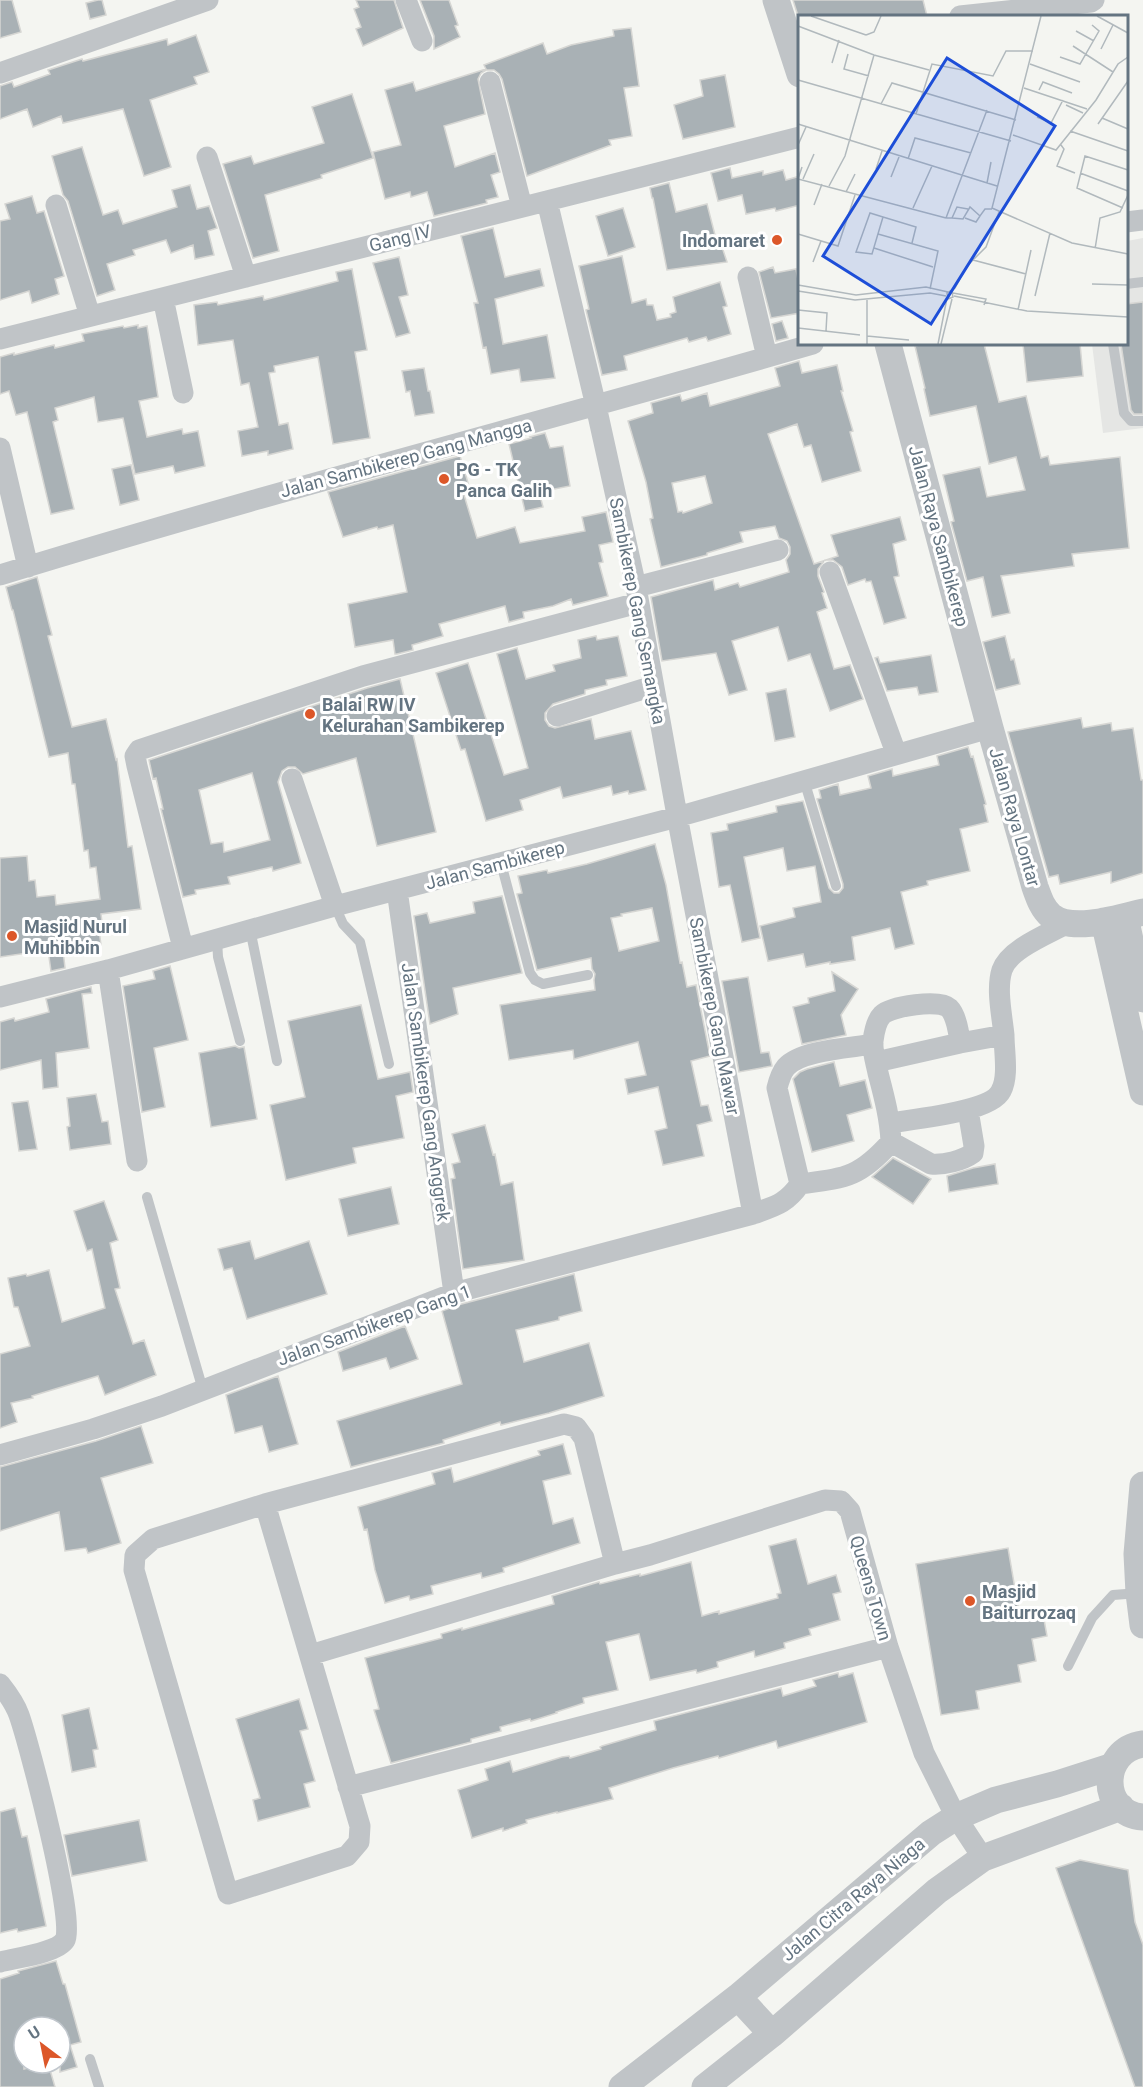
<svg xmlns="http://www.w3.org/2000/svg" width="1143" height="2087" font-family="Roboto,sans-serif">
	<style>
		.built { fill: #e5e6e4 }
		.building { fill: #a9b1b5; stroke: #d6d6d3; stroke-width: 1.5; fill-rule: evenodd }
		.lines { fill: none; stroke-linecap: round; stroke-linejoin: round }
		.service { stroke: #c0c4c7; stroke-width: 10 }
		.minor { stroke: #c0c4c7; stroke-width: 21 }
		.tertiary { stroke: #c0c4c7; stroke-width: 27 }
		.poi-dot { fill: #dc5729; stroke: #fff; stroke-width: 2 }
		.labels { text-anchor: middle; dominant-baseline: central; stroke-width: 6; stroke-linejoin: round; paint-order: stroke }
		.street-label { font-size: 18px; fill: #647481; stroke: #fff }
		.poi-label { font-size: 18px; font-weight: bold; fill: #647481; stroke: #fff; text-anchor: start }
		.inset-road { fill: none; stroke: #b1b9bd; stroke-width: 1.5 }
		.view { fill: #1d4ed8; fill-opacity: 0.15; stroke: #1d4ed8; stroke-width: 3 }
		.inset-edge { fill: none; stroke: #647481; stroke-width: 3 }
	</style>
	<rect width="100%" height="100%" fill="#f4f5f1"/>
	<path class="built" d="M1143 238V428L1103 433 1092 344H1126L1127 241Z"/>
	<path class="building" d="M0 0H12L21 32 0 38Z
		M98 0H102L106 15 90 19 86 3Z
		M356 0H394L403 28 363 46 356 29 361 27 354 9 359 7Z
		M420 0H449L458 25 455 26 460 37 434 49V36Z
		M793 0H923L927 16H798Z
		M631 28 639 86 624 88 632 136 609 140 611 145 527 176 502 79 499 74 494 70H486L481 73 478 79 485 114 444 126 455 167 495 153 500 172 491 175 498 197 486 200 487 203 434 216 427 192 411 197 410 192 385 199 373 152 401 145 385 90 413 82 416 91 486 69 484 65 543 43 547 54 571 45 614 36 613 30Z
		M196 35 209 72 194 77 197 84 150 100 171 167 144 176 123 109 63 123 61 116 33 127 27 109 0 119V86L12 82 14 87 50 74 48 70 82 59 83 61 167 39 168 45Z
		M725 75 735 127 683 139 674 105 703 96 700 80Z
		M352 94 373 158 321 175 322 178 265 195 279 251 253 258 223 164 251 156 254 164 324 143 312 107Z
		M82 147 103 215 118 210 123 224 177 207 172 190 190 185 197 209 209 206 217 228 208 231 214 255 195 259 193 245 171 253 166 240 133 250 135 255 107 264 115 290 97 296 68 201 63 195 52 156Z
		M730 168 732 178 763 171V175L783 170 786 180 800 176V205L776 211 775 208 746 214 742 195 718 201 711 173Z
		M669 183 676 212 707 204 716 239 719 238 727 262 667 270 653 198H652L650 188Z
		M32 196 37 213 44 211 64 276 55 279 59 294 32 303 29 291 0 300V221L10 219 5 204Z
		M623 208 635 247 608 256 596 216Z
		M493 228 505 277 540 269 544 286 495 299 503 344 547 335 555 378 521 382 519 369 491 374 486 347 483 348 474 303H478L461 236Z
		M622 256 632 303 646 299 647 305H653L657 320 671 317 670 314 676 312 673 297 720 282 727 306 723 307 731 334 708 341 706 337 689 342 687 338 624 356 627 370 602 375 586 310 589 309 579 266Z
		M399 257 408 295 399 297 410 333 396 337 373 263Z
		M773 267 775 273 796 269 800 290V313L771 318 759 272Z
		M352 269 367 350 355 352 370 438 333 444 318 357 274 366 275 372 269 373 279 425 288 423 293 449 268 455V451L242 456 238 431 258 427 249 383 241 385 233 340 198 345 194 305 217 302 218 305 263 296 264 300 338 281 336 272Z
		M1143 302V414H1134L1131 410 1121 344H1126V304Z
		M782 321 788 338 776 341 772 324Z
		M138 325V328L147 326 158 397 139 401 147 437 182 429 183 434 198 431 205 466 175 473 173 466 135 474 123 418 98 422 94 397 55 408 58 420 53 422 74 509 51 514 27 412 16 415 9 391 0 394V357L14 353V355L54 345 55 348 84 341 82 334 123 326 124 328Z
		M924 344H984L999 402 1026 396 1041 458 1048 456 1050 465 1120 457 1129 548 1072 554 1074 566 1001 576 1010 613 992 617 983 577 967 581 951 522 954 521 943 475 980 467 987 497 1025 490 1016 457 989 464 976 406 930 416 924 389 925 388 915 346Z
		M1023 344H1080L1083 376 1027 382Z
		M799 361 802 373 837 365 843 391H841L853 431 850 432 861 471 822 482 811 445 804 447 797 424 768 434 814 564 838 556 831 535 900 517 906 540 893 544 899 576 894 577 906 618 884 624 871 581 866 582 865 579 848 585 842 567 833 560H825L818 569V576L824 592 822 593 827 608 817 612 834 669 850 665 863 699 830 711 810 654 788 661 778 627 732 641 747 690 729 695 716 653 662 661 651 597 713 580 715 590 738 583 740 587 789 572 786 560 790 554V547L787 541 779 538 775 526 740 532 743 542 707 553V555L661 567 650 519 653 518 646 482 628 421 653 413 651 403 680 395 682 401 707 393 710 406 780 386 775 368ZM705 476 712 503 683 513 682 511 678 512 672 483Z
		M424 368 428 391H430L434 413 415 416 410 391 406 392 402 371Z
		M545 433 550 448 563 446 570 486 539 492 543 507 525 511 509 444 531 438 530 437Z
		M460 456 471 493 464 495 477 538 515 527 520 543 585 531 582 517 606 512 613 542 599 545 603 562 599 563 608 596 573 605 571 599 553 606 523 612 524 618 509 622 505 606 439 624 443 636 412 645 413 650 397 654H395L393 640 355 647 348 604 407 592 393 525 378 529 377 527 343 537 328 492Z
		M131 465 139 500 120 505 112 469Z
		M37 577 52 635 48 636 72 727 106 719 116 760 117 759 128 847 132 846 141 909 101 914 102 922H98L101 945 63 950 65 968 51 971 48 950 0 957V858L27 856 29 881 35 880 37 897 55 895 56 905 100 899 96 867 90 868 88 850 84 851 75 784H72L68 753 49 757 13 610H12L6 587Z
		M596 636 597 640 618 636 627 676 606 680 607 685 585 690V694L553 704 545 713V720L549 726 555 728 591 719 595 739 631 731 646 790 629 794 628 791 613 795 611 786 563 798 560 787 520 800 523 810 486 821 465 749 461 750 436 673 468 663 504 775 528 768 497 654 517 648 526 679 555 671 553 665 581 658 578 640Z
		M1005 636 1011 660 1014 659 1020 684 996 690 983 642Z
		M931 655 938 692 919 695 917 687 887 691 875 658 878 657 880 663Z
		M400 679 436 832 377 846 356 758 303 774 295 767H288L282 771 278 782 301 863 273 871 272 867 228 877 230 884 195 890 196 894 183 897 161 809H163L156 778 153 779 149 760 367 688ZM252 773 270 840 224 852 223 842 211 844 199 790Z
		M786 689 795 737 775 741 766 693Z
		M1081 718 1083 728 1111 723 1112 731 1133 728 1141 780H1143V873L1111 883V872L1060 884 1058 875 1049 877 1008 732Z
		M968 747 971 757 973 756 986 804 984 805 988 822 960 829 970 871 927 881 928 885 901 892 914 944 895 949 890 928 852 937 855 960 830 964V962L806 967 803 954 768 961 760 926 795 917 793 908 821 902 815 866 787 871 783 848 744 857 760 938 742 942 730 885 719 887 711 833 728 830 727 824 777 812 776 806 803 801 829 888 834 893H839L843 888V884L817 799 821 798 819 790 838 784 840 795 871 788 868 776 892 769 893 776 939 765 937 756Z
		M655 844 666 885 680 963 682 962 687 987 696 985 710 1056 691 1061 701 1106 708 1105 712 1121 697 1125 704 1156 663 1165 655 1131 667 1128 658 1087 628 1094 625 1079 646 1075 638 1042 574 1059 573 1050 509 1060 500 1005 595 990 594 980 595 974 592 969 591 958 537 970 517 894 522 893 518 876 547 870 548 873 587 864ZM652 908 659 941 619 951 611 918 622 916 621 914Z
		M502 896 522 973 453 988 458 1014 430 1024 414 916 427 913 430 923 475 913 473 902Z
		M170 966 188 1040 154 1048 165 1107 142 1112 123 986 155 979 153 971Z
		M832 972 858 989 841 1015 846 1035 802 1044 793 1007 809 1003 808 998 835 991Z
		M748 977 761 1053 769 1052 772 1066 739 1072 722 981Z
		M91 987 92 993 82 994 89 1048 56 1053 58 1087 43 1089 41 1060 0 1070V1022L14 1018 15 1021 49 1012 46 999Z
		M361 1005 378 1079 410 1072 413 1092 396 1096 404 1138 353 1148 356 1163 286 1180 270 1105 305 1097 288 1021Z
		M235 1046 239 1048 244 1047 257 1119 211 1127 199 1053Z
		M834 1062 840 1086 865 1080 872 1108 847 1115 854 1141 812 1152 793 1079 800 1072 807 1069Z
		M96 1094 102 1122 108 1121 111 1144 70 1150 67 1127 70 1126 67 1098Z
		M28 1101 37 1149 19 1151 12 1103Z
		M485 1125 493 1155 495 1154 501 1185 513 1182 524 1260 463 1269 451 1179 455 1178 452 1164 460 1162 452 1134Z
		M893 1158 931 1179 913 1204 872 1177Z
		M995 1164 998 1184 949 1192 947 1176 973 1168Z
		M391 1187 399 1224 348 1236 339 1199Z
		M104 1201 118 1240 110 1243 120 1288 115 1289 133 1344 144 1340 156 1375 105 1395 98 1376 32 1396 33 1398 11 1403 17 1422 0 1428V1354L30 1346 18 1307H14L8 1278 26 1274 27 1276 49 1270 62 1322 105 1308 92 1249 87 1251 74 1211Z
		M250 1241 255 1259 309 1241 327 1294 247 1319 232 1268 224 1270 218 1249Z
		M574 1274 582 1311 559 1317V1320L516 1330 524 1362 589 1343 604 1396 549 1413 501 1425 500 1422 443 1440 444 1443 351 1467 337 1421 462 1384 442 1311 458 1305Z
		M405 1326 418 1359 390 1369 386 1358 343 1371 338 1352Z
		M278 1376 298 1444 269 1452 262 1426 235 1433 226 1395Z
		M141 1426 153 1463 101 1478 121 1543 88 1553 86 1548 65 1551 59 1512 0 1531V1467L96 1441Z
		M563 1444 571 1474 543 1481 553 1524 573 1518 580 1543 503 1568 504 1572 482 1578 481 1573 431 1586 433 1594 410 1600 409 1596 385 1603 375 1570 367 1529 364 1530 358 1507 435 1484 432 1473 451 1468 454 1482 540 1455 538 1451Z
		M796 1539 808 1584 836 1575 841 1592 833 1594 840 1620 809 1629 811 1635 784 1643 785 1648 755 1657 754 1651 717 1662 718 1667 697 1673 696 1670 650 1680 639 1634 606 1642 618 1690 583 1698 584 1703 556 1712 557 1713 531 1721 530 1719 500 1727 501 1731 471 1739V1742L391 1763 374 1710 379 1709 365 1658 442 1638 441 1634 462 1628V1630L554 1604 552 1596 599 1582 600 1584 640 1574V1576L691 1562 702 1616 719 1611V1614L778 1598 777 1594 781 1593 769 1546Z
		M1008 1548 1020 1618 1043 1614 1047 1636 1032 1639 1036 1661 1018 1665 1021 1682 976 1691 979 1709 941 1715 916 1564Z
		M838 1673 839 1677 853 1673 867 1722 778 1748 776 1741 719 1758 718 1756 673 1768 609 1788 613 1799 557 1813V1812L526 1820 527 1823 503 1831V1828L472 1838 458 1790 488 1780 485 1769 510 1761 513 1772 562 1757 569 1756 570 1758 601 1749 600 1747 602 1746 656 1730 654 1721 781 1688 783 1696 816 1686 813 1680Z
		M299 1699 308 1729 300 1731 315 1781 304 1784 310 1807 258 1821 253 1800 260 1798 236 1719Z
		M89 1708 98 1749 93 1750 96 1767 72 1772 62 1715Z
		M15 1808 22 1837 27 1836 46 1926 18 1932 17 1929 0 1933V1812Z
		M139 1820 147 1861 72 1876 64 1835Z
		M1080 1860 1128 1870 1135 1922 1143 1945V2087H1135L1056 1868Z
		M56 1961 63 1984H65L81 2042 70 2045 77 2067 60 2072V2027H24V2069L48 2063 55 2087H0V1979L19 1973 18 1971Z"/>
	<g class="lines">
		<path class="service" d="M1126 284 1143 282
			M1113 344 1124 413 1131 421H1143
			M804 780 836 886
			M501 863 530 973 535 980 543 984 588 975
			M335 906 343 924 360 942 389 1064
			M250 929 277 1061
			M217 939 218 957 240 1041
			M147 1197 203 1390
			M1068 1666 1092 1618 1113 1595 1139 1593
			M90 2059 99 2087"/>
		<path class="minor" d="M406 0 422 41
			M960 16 1091 2 1094 0
			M0 73 208 0
			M490 82 522 207
			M207 157 246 277
			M547 201 596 406 636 587 678 821 753 1214
			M56 205 90 316
			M1126 222 1143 220
			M748 277 767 357
			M163 298 183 393
			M0 339 800 137
			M0 448 28 567
			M830 572 896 753
			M0 575C269 492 543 422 813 344
			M636 587 778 550
			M557 716 653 686
			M292 779 335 906
			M397 890 454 1293
			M183 948 137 766 135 756 139 750 363 676 638 603
			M108 970 137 1161
			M0 997 108 970 335 906 677 817 990 728
			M876 1062 960 1043
			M890 1123C914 1119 991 1112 1001 1091 1009 1076 1004 1052 1004 1035
			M891 1142 931 1164C944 1165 962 1161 973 1153L974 1146 968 1110
			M800 1184C845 1178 859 1178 891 1142 890 1118 884 1096 878 1073 876 1063 872 1051 873 1041 874 1033 876 1021 882 1015 891 1006 940 999 949 1008 956 1015 959 1033 960 1043L1004 1035C1002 1015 996 989 1002 970 1009 949 1048 934 1066 924
			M0 1455 93 1429 162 1406 454 1293 753 1214C775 1206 786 1204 800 1184L777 1088C779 1080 781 1073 786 1067 801 1050 851 1048 873 1044
			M265 1504 360 1826 359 1842 347 1856 228 1894 134 1570 135 1555 153 1539 265 1504 564 1424 576 1427 584 1438 615 1564
			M310 1655 615 1564 650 1555 825 1500 841 1501 850 1511 888 1647 924 1753 956 1817 983 1858
			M0 1684C8 1694 15 1704 19 1715 29 1743 76 1922 65 1940 57 1953 15 1958 0 1962
			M348 1787 888 1647"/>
		<path class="tertiary" d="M776 0 800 74
			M888 344 990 728 1035 887C1039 898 1042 908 1051 916 1072 933 1119 918 1143 912
			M1125 917 1143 999
			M1104 921 1143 1092
			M1143 1485 1137 1554 1139 1593 1143 1625
			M1143 1744C1099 1750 1099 1814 1143 1817
			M738 1997 772 2034
			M622 2087 738 1997 931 1833 956 1817 996 1800 1057 1784 1113 1766
			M705 2087 772 2034 937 1891 983 1858 1121 1807"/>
	</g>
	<g class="poi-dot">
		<circle cx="777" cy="240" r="6"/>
		<circle cx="444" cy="479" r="6"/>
		<circle cx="310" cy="714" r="6"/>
		<circle cx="12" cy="936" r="6"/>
		<circle cx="970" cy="1601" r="6"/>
	</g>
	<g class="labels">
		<g class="street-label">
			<text transform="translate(400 238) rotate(-14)">Gang IV</text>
			<text transform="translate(406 458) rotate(-15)">Jalan Sambikerep Gang Mangga</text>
			<text transform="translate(939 536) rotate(75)">Jalan Raya Sambikerep</text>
			<text transform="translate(638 611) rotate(79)">Sambikerep Gang Semangka</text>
			<text transform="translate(1015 817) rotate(74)">Jalan Raya Lontar</text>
			<text transform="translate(495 865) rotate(-15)">Jalan Sambikerep</text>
			<text transform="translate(715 1016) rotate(79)">Sambikerep Gang Mawar</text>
			<text transform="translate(426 1092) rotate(82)">Jalan Sambikerep Gang Anggrek</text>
			<text transform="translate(374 1325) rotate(-20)">Jalan Sambikerep Gang 1</text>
			<text transform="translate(871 1588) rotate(74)">Queens Town</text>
			<text transform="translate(853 1899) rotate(-40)">Jalan Citra Raya Niaga</text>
		</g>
		<g class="poi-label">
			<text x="765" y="240" text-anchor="end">Indomaret</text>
			<text x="456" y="469">PG - TK<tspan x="456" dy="21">Panca Galih</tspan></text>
			<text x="322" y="704">Balai RW IV<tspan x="322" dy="21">Kelurahan Sambikerep</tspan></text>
			<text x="24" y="926">Masjid Nurul<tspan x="24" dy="21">Muhibbin</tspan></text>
			<text x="982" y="1591">Masjid<tspan x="982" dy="21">Baiturrozaq</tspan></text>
		</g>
	</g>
	<g transform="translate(798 15)">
		<rect width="330" height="330" fill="#f4f5f1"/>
		<path class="inset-road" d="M13 1 68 20M243 1 194 193 274 228 330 239M299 1 330 18M0 11 76 40 131 55M278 16 296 26M68 20 76 17 83 1M275 31 315 57M303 34 315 10M50 39 46 54 71 61M262 42 282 49 301 16 294 10M34 48 41 25M232 49 282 67M0 65 213 126M226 73 289 94M241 75 245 67 274 78M83 89 94 68 218 105M268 90 285 98M118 99 134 49 195 61 208 36H235M239 102 253 108 265 85M304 103 330 114M0 109 199 171M300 109 330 66M272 116 330 136M215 120 258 135 298 85 320 49 330 42M0 130 8 112M263 130 266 134 259 151 277 158M110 144 117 123 173 138M4 152 0 164 148 203M78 154 84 136M282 158 330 176M93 162 101 142M5 164 16 139M189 168 193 147M31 171 47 141 76 40M48 177 57 159M16 190 24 169M115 193 134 151M325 193 279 173 287 141 330 155M85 202 74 239 58 237 72 198 85 202 118 212 114 228M148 203 189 95M148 203H154L159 192 170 194M154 203 165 204 172 192 182 201 187 194H194M167 203 178 207 182 201M0 219 40 231 57 180M80 219 140 236 132 274M76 233 135 252M297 234 302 203 322 197 330 180M175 245 228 259M15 247 23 226M294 269 330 270M0 270 58 280 128 272 150 277M0 276 57 285 132 278 148 281M154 277 155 282 150 284 149 278 157 273 169 251 188 232 201 197M155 278 188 284 186 290M156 281 229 296 330 302M237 281 252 218M0 295 29 298 28 316M220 295 233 235M0 313 62 320M69 321 111 325M69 329V285M140 329 149 283M143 329 154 284"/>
		<path class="view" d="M149 43 257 111 133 309 25 241Z"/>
		<rect width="330" height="330" class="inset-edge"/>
	</g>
	<g transform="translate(42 2045) rotate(328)"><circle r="28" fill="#ffffff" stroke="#c1c7cd" stroke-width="1.5"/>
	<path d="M0-4.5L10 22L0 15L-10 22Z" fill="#dc5729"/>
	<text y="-9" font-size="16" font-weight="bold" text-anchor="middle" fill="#647481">U</text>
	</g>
</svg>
